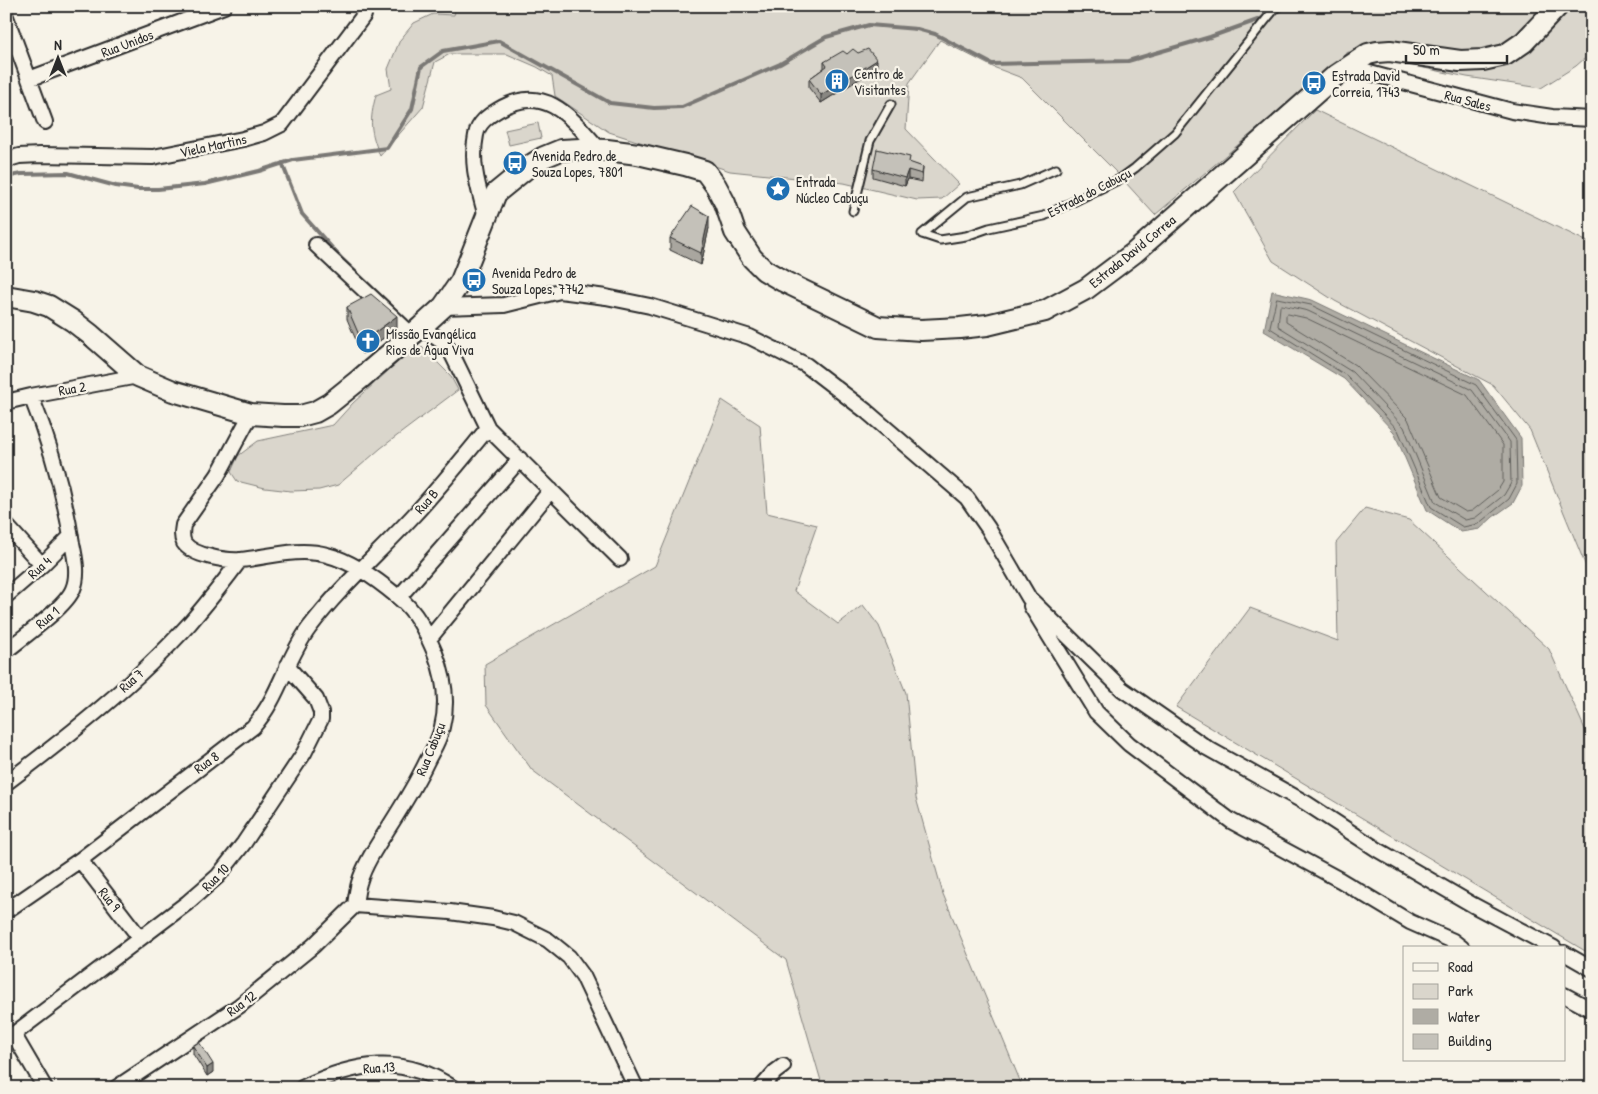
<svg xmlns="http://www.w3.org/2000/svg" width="1598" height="1094" font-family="'Patrick Hand',sans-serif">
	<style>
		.green { fill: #dad6cc; stroke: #82807c }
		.water { fill: #afaca4; stroke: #7a7874 }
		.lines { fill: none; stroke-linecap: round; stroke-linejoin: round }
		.shore { stroke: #605f5b; stroke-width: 1 }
		.stream { stroke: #7a7874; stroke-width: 4 }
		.service-casing { stroke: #2b2b2b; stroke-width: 11 }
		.minor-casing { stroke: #2b2b2b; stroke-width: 18 }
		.secondary-casing { stroke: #2b2b2b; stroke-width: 24 }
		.service { stroke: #f7f3e8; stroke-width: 7 }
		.minor { stroke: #f7f3e8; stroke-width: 14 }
		.secondary { stroke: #f7f3e8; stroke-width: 20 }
		.wall { fill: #a9a69f; stroke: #2b2b2b }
		.shaded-wall { fill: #898782; stroke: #2b2b2b }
		.building { fill: #c4c1b9; stroke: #2b2b2b }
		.labels { text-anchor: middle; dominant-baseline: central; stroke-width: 4.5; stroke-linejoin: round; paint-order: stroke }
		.street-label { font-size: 14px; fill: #2b2b2b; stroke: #f7f3e8 }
		.poi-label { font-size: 14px; fill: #2b2b2b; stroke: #f7f3e8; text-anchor: start }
	</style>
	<rect width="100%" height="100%" fill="#f7f3e8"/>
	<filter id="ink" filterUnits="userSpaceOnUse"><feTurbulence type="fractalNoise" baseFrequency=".02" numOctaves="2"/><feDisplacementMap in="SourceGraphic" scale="10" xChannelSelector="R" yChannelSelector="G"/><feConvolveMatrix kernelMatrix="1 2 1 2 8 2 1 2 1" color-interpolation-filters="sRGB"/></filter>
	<g filter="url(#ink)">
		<path class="green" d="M456 6H1592V52L1576 66 1541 88 1467 77 1348 52 1155 215 1116 172 1022 78 993 67 940 40 909 83 906 129 959 184 942 199 917 200 844 183 730 171 609 132 555 96 552 76 537 67 507 54H450L435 62 423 107 380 156C370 130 369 122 376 95L391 89 388 69 400 40 414 23 433 14 454 15Z
			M1315 110 1592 244V581L1530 430 1493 385 1335 301 1273 261 1234 192Z
			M538 123 541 138 509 145 505 130Z
			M422 347 450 375 458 390 381 448 338 485 319 490 291 491 265 488 237 481 231 472 238 456 258 441 333 425 353 403 401 359Z
			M722 400 760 425 767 513 817 525 794 591 838 624 863 605 879 626 906 693 916 798 943 894 1023 1088H823L786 960 532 770 486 705 485 664 655 566Z
			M1365 508 1409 520 1549 649 1592 745V955L1176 707 1250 608 1338 641 1336 543Z"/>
		<path class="water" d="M1272 291 1312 300 1479 380 1521 438 1522 486 1513 503 1493 517 1480 529 1461 532 1427 510 1394 432 1344 379 1264 331Z"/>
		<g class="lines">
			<path class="shore" d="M1277 298 1311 305 1476 385 1516 440 1517 484 1509 499 1478 524 1463 527 1431 507 1398 430 1347 376 1270 328Z
				M1282 305 1308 311 1472 390 1510 442 1511 483 1504 495 1475 518 1465 520 1435 502 1404 427 1352 372 1278 326 1280 307Z
				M1288 314 1306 318 1467 395 1503 445V482L1498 490 1472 511 1466 512 1441 497 1408 419 1355 365 1286 322V316Z"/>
			<path class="stream" d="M1272 14 1288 6
				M282 163 302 214 342 259 406 320
				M6 177 21 174 68 173 116 186 138 189H158L205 184 259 171 293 160 387 148 412 109 421 67 443 51 499 41 610 103 654 108 682 107 780 64 826 37 869 25 917 29 935 34 992 64 1128 61 1210 37 1266 17"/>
			<defs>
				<path id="service" d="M853 211 870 141 891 104
					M922 234 940 240 966 236 989 228 1044 216 1120 179 1135 168 1175 133 1277 6
					M922 234 967 197 1020 185 1056 169"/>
				<path id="minor" d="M6 17 45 122
					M1347 67 1512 111 1552 117 1592 119
					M29 79 224 6
					M6 160 19 156 40 155 153 157 243 139 264 133 282 124 364 15
					M486 217C479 189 470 165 476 135 478 123 488 116 498 110 544 82 571 117 599 149
					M316 245 412 335
					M443 307 504 305 560 291 606 297 650 306 750 337 806 365 866 411 967 498 988 528 1029 598 1122 689 1207 748 1306 803 1378 850 1473 905 1554 948
					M421 327 444 343 451 352 488 428 620 559
					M6 402 31 396 138 376
					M251 414 218 475 183 525C182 531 181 537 184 543 193 556 226 561 241 560 269 557 298 547 327 555 351 561 379 581 398 597 416 611 426 632 435 653 444 676 448 703 442 727 440 739 432 751 427 761 416 784 403 805 389 827 378 844 365 863 359 883 357 890 356 898 355 905
					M6 525 42 565
					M6 596 42 565 71 536
					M399 597 520 459
					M1031 606 1096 712 1129 744 1231 821 1340 880 1410 922 1453 941 1462 948
					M429 639 551 490
					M6 651C23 637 66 607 73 589 79 575 75 557 72 543 64 492 50 443 31 396
					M6 783C71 734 136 683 190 623 207 603 224 582 240 560
					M80 860 140 938
					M355 905 450 912 493 918 514 923 548 940 569 957 583 976 636 1088
					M6 911 80 860 253 727C279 698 286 659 309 628 340 587 379 553 414 515 440 487 464 457 488 428
					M1564 953 1592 969
					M1564 995 1592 1010
					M14 1035 45 1088
					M6 1040 187 903 218 876 244 843 304 753 321 719V712L316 699 287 666
					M116 1088 239 1006 313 946 355 905
					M302 1088C354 1062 404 1054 453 1088
					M761 1088 775 1072 783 1066"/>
				<path id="secondary" d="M6 296 34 301 49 306 73 321 91 335 138 376 173 391 251 414 283 416H300L315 412 329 404 360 379 421 327 443 307 461 281 496 193 528 167 544 157 561 150 580 149 607 150 638 154 685 165 705 171 716 186 725 203 735 232 752 258 764 270 783 281 878 327 921 330 960 328 987 325 1045 311 1086 289 1134 253 1335 76 1368 54 1377 52 1390 51 1460 61 1483 60 1505 55 1524 42 1558 6"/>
			</defs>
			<use href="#service" class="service-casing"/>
			<use href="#minor" class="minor-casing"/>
			<use href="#secondary" class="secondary-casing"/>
			<use href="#service" class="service"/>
			<use href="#minor" class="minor"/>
			<use href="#secondary" class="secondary"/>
		</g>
		<path class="wall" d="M858 53 877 68 821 103 809 88V79L824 68V62L847 54Z
			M910 163 923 167 922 182 908 179 905 186 873 177V169Z
			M709 228 701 265 670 250V238Z
			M347 307 397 328 362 354 347 319Z
			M193 1046 213 1072 207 1076 193 1054Z"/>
		<path class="shaded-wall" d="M877 60V68L821 103V95Z
			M908 170V179L905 186V178Z
			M709 216V228L701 265V253Z
			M397 316V328L362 354V342Z
			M213 1064V1072L207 1076V1068Z"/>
		<path class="building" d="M853 49 858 53 868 49 877 60 821 95 809 79 827 66 824 62 843 51 847 54Z
			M877 149 910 157 909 162 923 167 922 174 908 170 905 178 873 169Z
			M692 206 709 216 701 253 670 238Z
			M371 294 397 316 362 342 347 307Z
			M199 1042 213 1064 207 1068 193 1046Z"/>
	</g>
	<defs>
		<symbol id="building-disc" viewBox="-11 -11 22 22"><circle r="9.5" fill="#1f6fb2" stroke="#f7f3e8"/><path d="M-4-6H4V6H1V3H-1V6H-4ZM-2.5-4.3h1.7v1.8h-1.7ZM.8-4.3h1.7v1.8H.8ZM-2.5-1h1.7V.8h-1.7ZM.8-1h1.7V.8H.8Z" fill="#fff"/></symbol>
		<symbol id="bus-disc" viewBox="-11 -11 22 22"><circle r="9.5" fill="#1f6fb2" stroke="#f7f3e8"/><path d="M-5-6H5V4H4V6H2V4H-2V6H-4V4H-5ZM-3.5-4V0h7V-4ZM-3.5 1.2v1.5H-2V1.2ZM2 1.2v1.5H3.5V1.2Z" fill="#fff"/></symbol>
		<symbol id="sight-disc" viewBox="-11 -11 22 22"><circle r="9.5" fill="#1f6fb2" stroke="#f7f3e8"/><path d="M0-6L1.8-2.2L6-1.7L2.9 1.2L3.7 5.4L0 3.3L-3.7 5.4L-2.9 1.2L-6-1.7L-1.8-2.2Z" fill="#fff"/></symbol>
		<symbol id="church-disc" viewBox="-11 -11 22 22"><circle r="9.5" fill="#1f6fb2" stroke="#f7f3e8"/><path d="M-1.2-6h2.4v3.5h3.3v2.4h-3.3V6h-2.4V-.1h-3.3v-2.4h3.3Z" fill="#fff"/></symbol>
	</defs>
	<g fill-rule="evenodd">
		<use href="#building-disc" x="823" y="67" width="28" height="28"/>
		<use href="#bus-disc" x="1300" y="69" width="28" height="28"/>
		<use href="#bus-disc" x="501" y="149" width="28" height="28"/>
		<use href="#sight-disc" x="764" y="175" width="28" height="28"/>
		<use href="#bus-disc" x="460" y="266" width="28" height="28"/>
		<use href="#church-disc" x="354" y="327" width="28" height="28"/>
	</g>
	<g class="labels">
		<g class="street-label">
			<text transform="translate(127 43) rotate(-21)">Rua Unidos</text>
			<text transform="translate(1468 100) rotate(15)">Rua Sales</text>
			<text transform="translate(213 145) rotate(-12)">Viela Martins</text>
			<text transform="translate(1089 192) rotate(-27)">Estrada do Cabuçu</text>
			<text transform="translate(1132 251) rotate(-39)">Estrada David Correa</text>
			<text transform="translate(72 388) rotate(-10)">Rua 2</text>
			<text transform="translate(426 501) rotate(-49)">Rua B</text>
			<text transform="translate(39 567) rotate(-43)">Rua 4</text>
			<text transform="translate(47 617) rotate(-40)">Rua 1</text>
			<text transform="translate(131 680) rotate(-42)">Rua 7</text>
			<text transform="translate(430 749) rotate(-68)">Rua Cabuçu</text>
			<text transform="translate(206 762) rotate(-36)">Rua 8</text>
			<text transform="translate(215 877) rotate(-46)">Rua 10</text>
			<text transform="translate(110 899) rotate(52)">Rua 9</text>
			<text transform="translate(241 1003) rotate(-36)">Rua 12</text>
			<text transform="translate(379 1067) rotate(-4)">Rua 13</text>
		</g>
		<g class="poi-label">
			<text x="854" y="73">Centro de<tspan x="854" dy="16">Visitantes</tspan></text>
			<text x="1332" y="75">Estrada David<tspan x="1332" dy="16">Correia, 1743</tspan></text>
			<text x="532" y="155">Avenida Pedro de<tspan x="532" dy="16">Souza Lopes, 7801</tspan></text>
			<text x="796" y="181">Entrada<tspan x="796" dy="16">Núcleo Cabuçu</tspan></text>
			<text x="492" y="272">Avenida Pedro de<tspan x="492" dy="16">Souza Lopes, 7742</tspan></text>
			<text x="386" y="333">Missão Evangélica<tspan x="386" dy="16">Rios de Água Viva</tspan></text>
		</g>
	</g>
	<rect width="1598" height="1094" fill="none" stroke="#f7f3e8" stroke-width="25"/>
	<rect x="12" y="12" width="1573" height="1069" fill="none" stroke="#2b2b2b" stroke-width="2" filter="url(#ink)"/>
	<rect x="1403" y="946" width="162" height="115" fill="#f7f3e8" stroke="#a5a39c"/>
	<rect x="1413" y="963" width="25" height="8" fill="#f7f3e8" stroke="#a5a39c"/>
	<text x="1448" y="972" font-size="15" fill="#2b2b2b">Road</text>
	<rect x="1413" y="984" width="25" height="15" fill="#dad6cc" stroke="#a5a39c"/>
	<text x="1448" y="996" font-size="15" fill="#2b2b2b">Park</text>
	<rect x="1413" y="1009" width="25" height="15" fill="#afaca4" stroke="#a5a39c"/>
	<text x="1448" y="1022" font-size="15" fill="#2b2b2b">Water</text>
	<rect x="1413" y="1034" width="25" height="15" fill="#c4c1b9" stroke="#a5a39c"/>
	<text x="1448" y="1046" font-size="15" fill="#2b2b2b">Building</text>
	<g transform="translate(58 58)" stroke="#f7f3e8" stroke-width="4" paint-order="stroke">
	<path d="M0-4L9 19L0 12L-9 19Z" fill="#2b2b2b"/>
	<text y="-8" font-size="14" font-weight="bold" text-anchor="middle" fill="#2b2b2b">N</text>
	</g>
	<path d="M1406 55v8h101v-8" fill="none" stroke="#2b2b2b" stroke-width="2.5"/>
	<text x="1413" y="55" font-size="15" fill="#2b2b2b" stroke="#f7f3e8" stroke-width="4" paint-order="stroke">50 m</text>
</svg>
